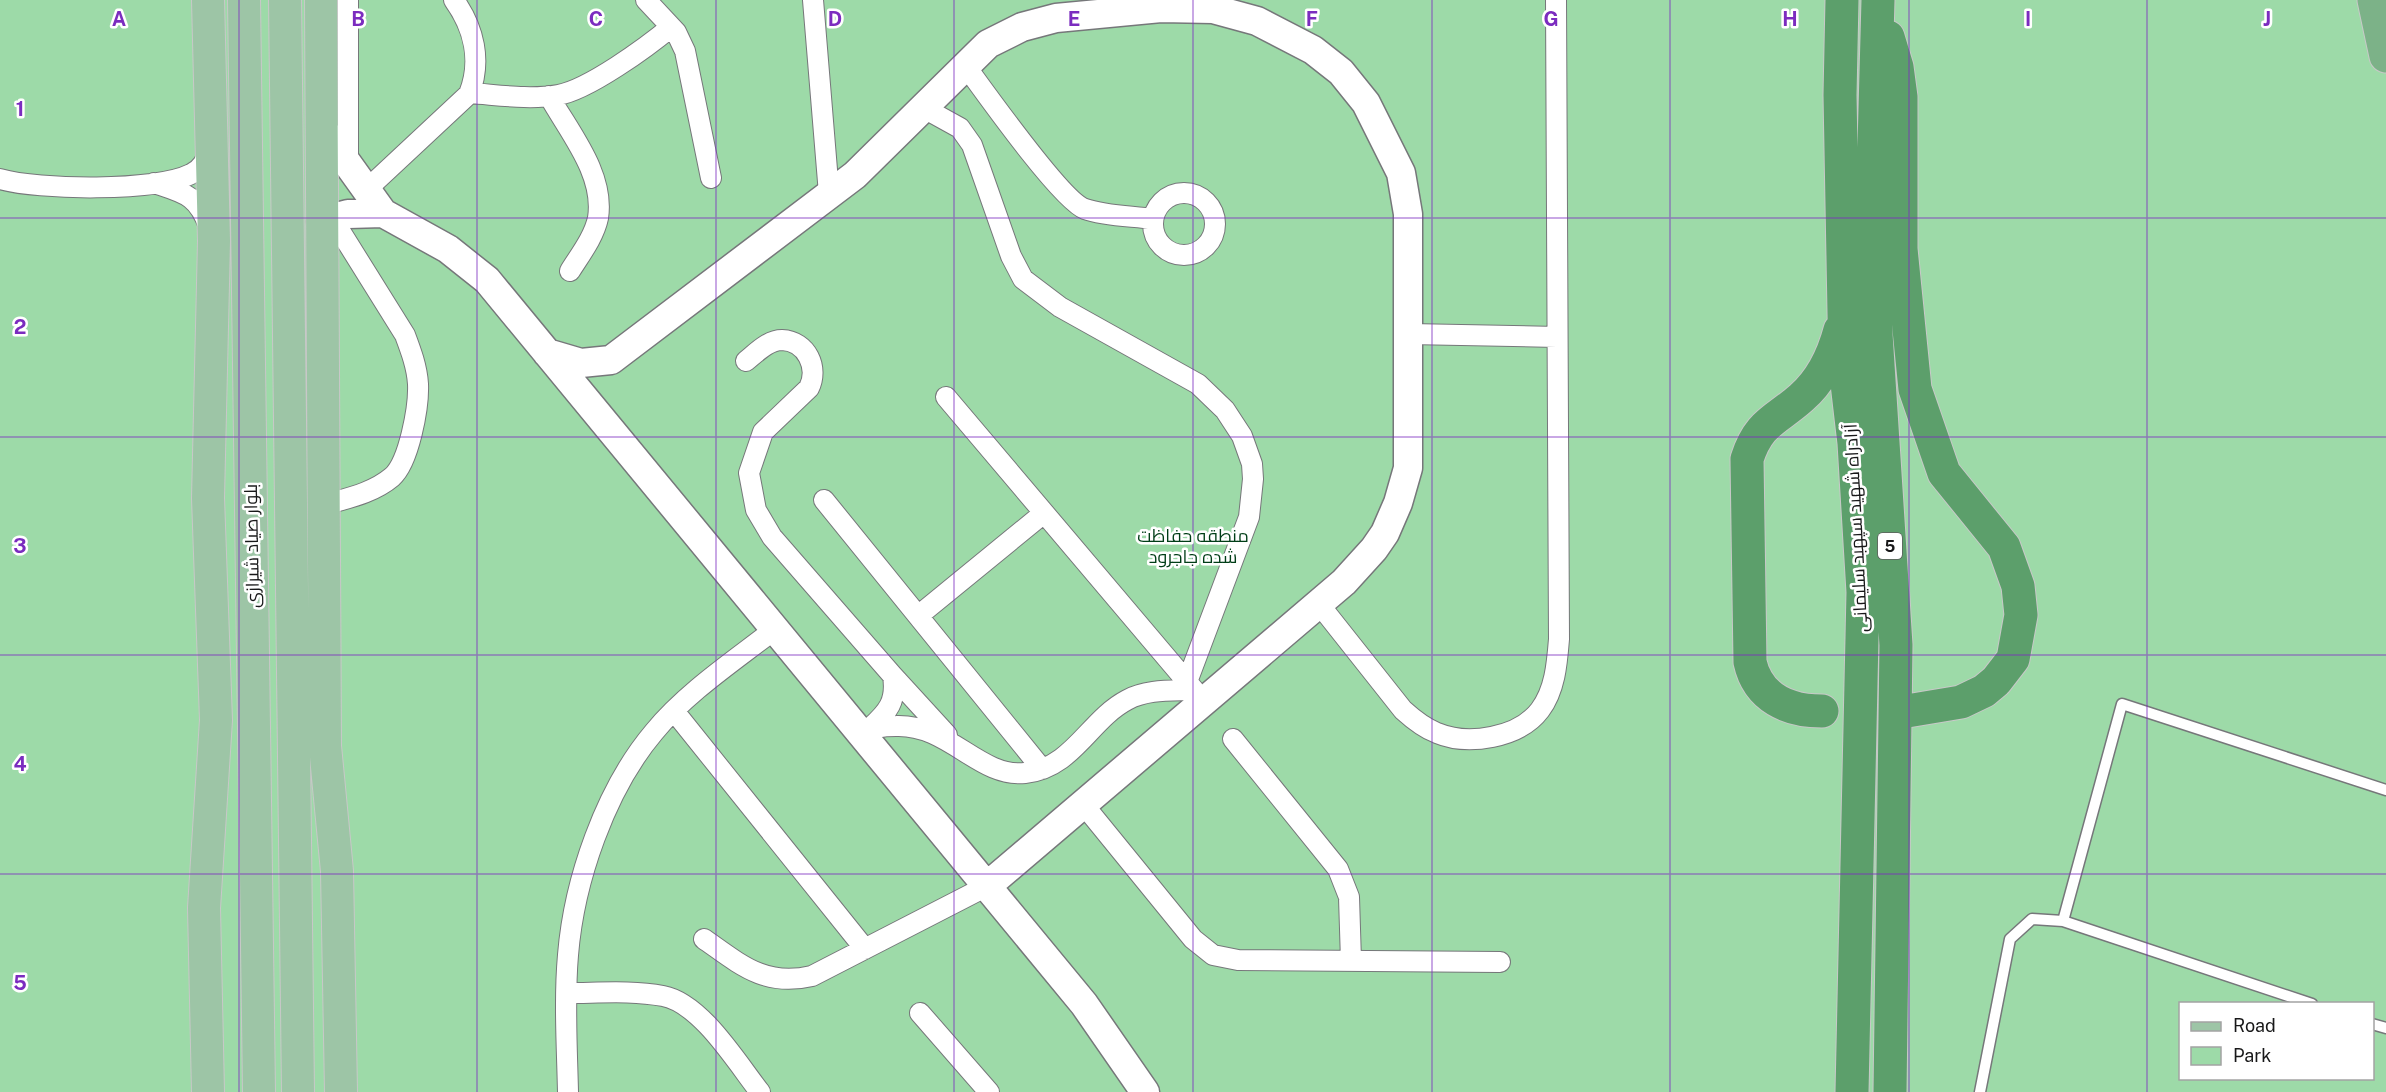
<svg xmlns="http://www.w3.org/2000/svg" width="2386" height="1092" font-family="'Public Sans',Cairo,sans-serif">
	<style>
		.green { fill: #9ddaa8; fill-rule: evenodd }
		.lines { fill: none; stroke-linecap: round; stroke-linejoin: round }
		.service-casing { stroke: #76777a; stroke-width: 13 }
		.minor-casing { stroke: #76777a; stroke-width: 22 }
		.secondary-casing { stroke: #76777a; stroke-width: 31 }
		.primary-casing { stroke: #c8c8c8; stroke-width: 34 }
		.trunk-casing { stroke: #c8c8c8; stroke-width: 35 }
		.motorway-casing { stroke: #c8c8c8; stroke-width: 35 }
		.service { stroke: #fff; stroke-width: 10 }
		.minor { stroke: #fff; stroke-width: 20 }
		.secondary { stroke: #fff; stroke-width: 28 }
		.primary { stroke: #9dc5a6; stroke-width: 32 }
		.trunk { stroke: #7cb288; stroke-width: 33 }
		.motorway { stroke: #5c9f6b; stroke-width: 33 }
		.grid { fill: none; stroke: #7b2cbf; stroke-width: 1.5; stroke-opacity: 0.55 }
		.labels { text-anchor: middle; stroke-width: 5; stroke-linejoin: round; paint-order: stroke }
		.shield { fill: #fff; stroke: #5d5d5e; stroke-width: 1.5 }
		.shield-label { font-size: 16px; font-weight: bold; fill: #181819 }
		.street-label { font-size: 18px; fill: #181819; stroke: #fff }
		.park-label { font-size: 18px; fill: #003e17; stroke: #fff }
		.grid-label { font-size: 20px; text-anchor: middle; font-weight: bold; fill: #7b2cbf; stroke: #fff; stroke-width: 5; stroke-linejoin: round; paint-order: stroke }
	</style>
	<rect width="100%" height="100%" fill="#eaebef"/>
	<path class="green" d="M0 0H2386V1092H0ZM2180 1004H2372V1078H2180Z"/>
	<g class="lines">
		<defs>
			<path id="service" d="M2063 921 2122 704 2386 790
				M2372 1024 2386 1028
				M1980 1092 2010 939 2032 919 2063 921 2312 1004"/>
			<path id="minor" d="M454 0C474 28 482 61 469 94
				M646 0 676 32 685 51 711 178
				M813 0 829 194
				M965 65C984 91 1062 201 1085 209 1105 216 1131 216 1153 219
				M549 96C569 132 605 174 598 218 594 237 580 255 570 271
				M922 107 960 128 972 145 1011 256 1023 279 1060 307 1198 384 1225 410 1242 436 1252 464 1253 479 1249 517 1187 682
				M348 166V0
				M0 179C38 190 156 192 191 174 202 169 206 160 210 149
				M154 183C184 193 198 195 209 227
				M365 191 470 93C499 95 529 100 558 95 588 90 647 47 671 27
				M1153 224a31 31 0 1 1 62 0a31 31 0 1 1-62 0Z
				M1409 334 1557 337
				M746 361C756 353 768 340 782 340 807 341 819 368 809 388L763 432 749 473 756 510 772 537 893 676
				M946 397 1194 690
				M824 500 1042 769
				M324 505C348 498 373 493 392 477 409 462 419 407 418 384 417 367 411 351 405 335L332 218
				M1319 604 1403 710C1414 720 1424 728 1437 733 1468 746 1519 738 1540 710 1555 690 1557 664 1559 639L1556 0
				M918 616 1044 513
				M674 711 865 949
				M870 728C888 712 897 701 893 676L947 735
				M861 733C872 727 883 726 896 726 949 724 979 778 1025 773 1073 768 1089 720 1127 700 1147 689 1172 691 1194 690
				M1233 739 1338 869 1349 897 1351 961
				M1083 804 1193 939 1213 955 1238 960 1500 962
				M704 939C741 965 765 987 812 976L987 886
				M567 993C598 993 632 990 663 996 701 1003 737 1063 760 1092
				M920 1013 989 1092
				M568 1092C567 1047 564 1000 568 955 574 881 605 790 654 732 687 692 734 661 775 629"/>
			<path id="secondary" d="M322 128 383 213 448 249 487 280 1084 1004 1145 1092
				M321 221 348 214 383 213
				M547 353 581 363 611 360 855 175 988 44 1022 27 1056 18 1161 8 1213 9 1257 21 1313 50 1341 72 1366 103 1401 173 1408 214V468L1398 503 1385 533 1374 549 1344 582 987 886"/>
			<path id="primary" d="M244 0 259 1092
				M285 0 298 1092
				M321 0 325 746 337 871 341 1092
				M208 1092 204 908 216 720 208 498 214 241 208 0"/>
			<path id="trunk" d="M2374 0 2386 56"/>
			<path id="motorway" d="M1842 0 1840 95 1845 366 1854 443 1863 592 1852 1092
				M1878 0 1871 256 1896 645 1890 1092
				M1888 37 1897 67 1901 97V249L1915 389 1944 473 2004 547 2018 586 2021 615 2013 659 1996 681 1984 691 1961 702 1907 711
				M1822 711C1788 711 1758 698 1750 662L1747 459C1759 422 1775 421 1801 398 1822 380 1833 356 1840 330"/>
		</defs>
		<use href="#service" class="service-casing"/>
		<use href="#minor" class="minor-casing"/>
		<use href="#secondary" class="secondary-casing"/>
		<use href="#primary" class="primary-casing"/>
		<use href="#trunk" class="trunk-casing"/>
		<use href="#motorway" class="motorway-casing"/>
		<use href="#service" class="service"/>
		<use href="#minor" class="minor"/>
		<use href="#secondary" class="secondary"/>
		<use href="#primary" class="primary"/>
		<use href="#trunk" class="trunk"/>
		<use href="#motorway" class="motorway"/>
	</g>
	<path class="grid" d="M239 0V1092M477 0V1092M716 0V1092M954 0V1092M1193 0V1092M1432 0V1092M1670 0V1092M1909 0V1092M2147 0V1092M0 218H2386M0 437H2386M0 655H2386M0 874H2386"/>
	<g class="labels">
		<rect class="shield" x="1878" y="533" width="24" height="26" rx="4.5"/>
		<g class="shield-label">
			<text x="1890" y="552">5</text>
		</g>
		<g class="street-label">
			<text transform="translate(1856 528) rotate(-93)" y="6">آزادراه شهید سپهبد سلیمانی</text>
			<text transform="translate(252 546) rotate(-91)" y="6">بلوار صیاد شیرازی</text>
		</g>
		<g class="park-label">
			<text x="1193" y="542">منطقه حفاظت<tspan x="1193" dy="21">شده جاجرود</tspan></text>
		</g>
	</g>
	<g class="grid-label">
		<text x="119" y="26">A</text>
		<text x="358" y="26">B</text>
		<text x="596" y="26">C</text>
		<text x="835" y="26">D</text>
		<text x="1074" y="26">E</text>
		<text x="1312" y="26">F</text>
		<text x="1551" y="26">G</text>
		<text x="1790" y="26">H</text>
		<text x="2028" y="26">I</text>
		<text x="2267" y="26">J</text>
		<text x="20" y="116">1</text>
		<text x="20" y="334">2</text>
		<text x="20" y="553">3</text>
		<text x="20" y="771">4</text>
		<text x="20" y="990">5</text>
	</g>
	<rect x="2179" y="1002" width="195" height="78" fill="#ffffff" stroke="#a3a3a3" stroke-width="1.5"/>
	<rect x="2191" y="1022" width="30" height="9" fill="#9dc5a6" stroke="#a3a3a3" stroke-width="1.5"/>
	<text x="2233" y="1032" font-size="18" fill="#181819">Road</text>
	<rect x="2191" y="1047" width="30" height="18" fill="#9ddaa8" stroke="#a3a3a3" stroke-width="1.5"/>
	<text x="2233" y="1062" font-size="18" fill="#181819">Park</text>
</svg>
